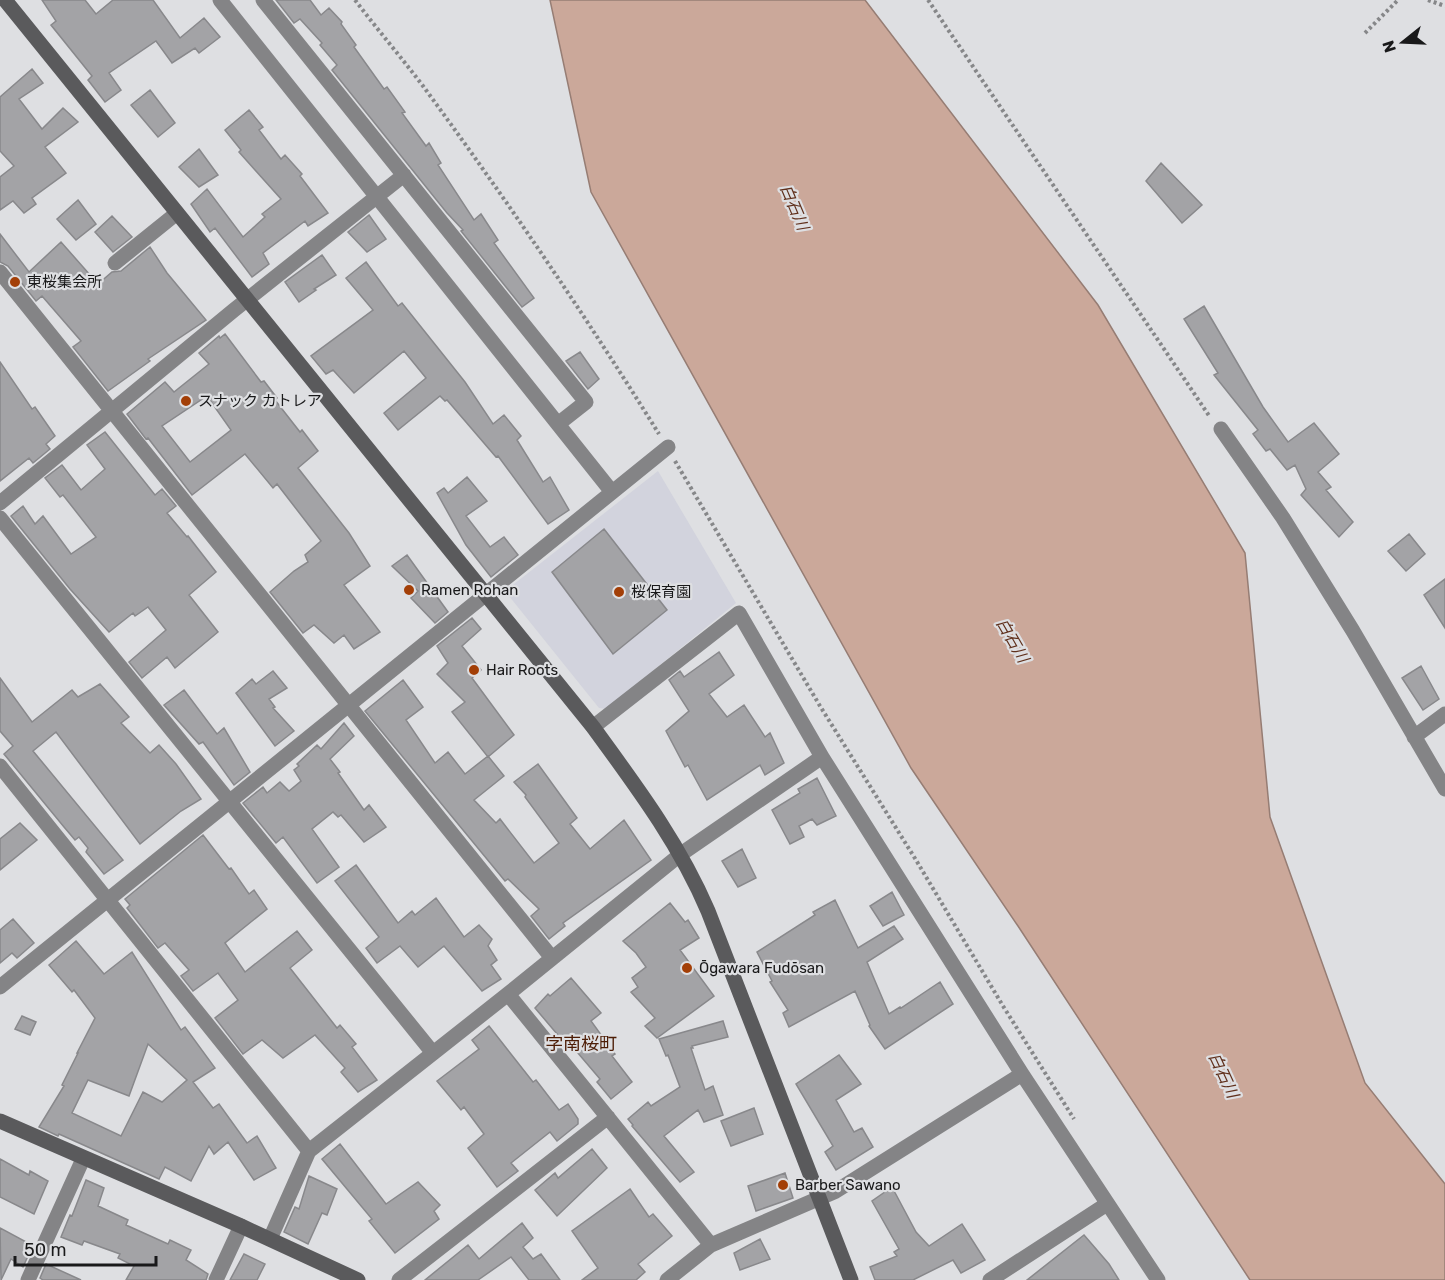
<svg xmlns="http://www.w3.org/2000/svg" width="1445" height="1280" font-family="Rubik,'Noto Sans JP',sans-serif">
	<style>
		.built { fill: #d2d3dd }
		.water { fill: #cba89a; stroke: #967d74; stroke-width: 1.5 }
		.building { fill: #a3a3a6; stroke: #88888b; stroke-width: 1.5; fill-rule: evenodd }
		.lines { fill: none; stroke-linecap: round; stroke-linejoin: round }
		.path { stroke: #868789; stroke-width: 4; stroke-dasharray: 3 3; stroke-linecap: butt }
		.street { stroke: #848486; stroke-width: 15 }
		.secondary { stroke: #5a5a5c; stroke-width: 15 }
		.poi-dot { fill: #a33f07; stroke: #dedfe2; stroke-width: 2 }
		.labels { text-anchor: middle; stroke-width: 4.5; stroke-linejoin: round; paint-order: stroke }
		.poi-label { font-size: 15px; fill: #19191a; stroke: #dedfe2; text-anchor: start }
		.water-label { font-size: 16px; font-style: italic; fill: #60301c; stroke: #dedfe2 }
		.quarter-label { font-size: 18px; fill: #4d1d06; stroke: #dedfe2 }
	</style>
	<rect width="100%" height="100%" fill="#dedfe2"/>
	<path class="built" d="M658 471 736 603 606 709 599 708 509 596V588Z"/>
	<path class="water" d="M550 0H865L1098 305 1245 553 1270 817 1365 1083 1445 1184V1280H1250L1018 926 911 768 591 192Z"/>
	<path class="building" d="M42 0H85L96 14 113 0H153L180 38 204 18 220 37 199 53 195 48 172 63 156 41 109 73 121 90 105 102 88 80 92 76 51 25 56 21Z
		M276 0H310L321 15 329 8 342 22 341 24 356 45 354 47 384 89 387 87 405 112 402 113 426 146 429 143 441 163 438 165 474 220 481 214 498 240 494 243 534 298 522 307 461 231 463 230 447 213 332 70 337 65 320 45 322 43 300 19 294 23Z
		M32 69 43 83 19 99 42 129 63 108 78 122 45 147 66 173 32 198 36 204 24 213 13 201 0 210V177L14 166 0 151V97Z
		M150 90 175 123 158 137 131 105Z
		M249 110 263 127 259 130 281 159 285 155 302 174 300 176 328 213 308 226 305 221 263 253 269 264 252 277 215 228 210 232 191 204 207 189 243 237 265 217 262 214 281 199 239 152 241 150 225 130Z
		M199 149 218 175 199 187 179 167Z
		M1161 163 1202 205 1182 223 1146 181Z
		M78 200 96 224 76 240 57 219Z
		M369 215 386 239 367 252 348 232Z
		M112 216 132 237 113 252 95 232Z
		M0 234 29 272 61 242 98 284 112 272 121 271 150 247 167 273 206 320 148 359 150 361 108 391 73 347 81 341 42 296 36 301 8 266 0 262Z
		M322 255 336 275 314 289 316 290 299 302 285 282Z
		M366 262 398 306 402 303 465 382 493 424 504 415 521 436 517 440 543 482 550 477 569 510 548 524 498 456 496 457 447 400 445 401 440 396 398 430 384 413 426 378 404 351 354 393 333 370 326 374 311 356 373 310 346 278Z
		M1204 306 1263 407 1288 442 1314 423 1339 454 1318 472 1331 487 1326 490 1353 522 1339 537 1301 495 1306 489 1295 465 1287 470 1270 449 1266 451 1253 434 1258 430 1214 375 1218 373 1184 319Z
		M225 334 261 382 264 381 277 398 275 400 300 432 302 430 318 451 298 468 349 533 370 566 344 585 380 632 354 649 344 635 334 643 314 625 303 633 270 592 294 571 308 562 305 555 321 541 277 484 273 488 245 454 192 495 148 438 146 439 127 414 165 382 174 392 209 364 199 353 219 336 220 338ZM207 396 231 430 190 462 162 426Z
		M580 352 599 379 588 389 566 361Z
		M0 362 32 409 35 407 55 436 46 444 50 449 33 463 29 458 0 481Z
		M105 432 155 495 162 489 176 506 167 513 187 537 188 536 216 572 189 595 218 632 175 668 167 657 142 678 129 662 166 630 148 607 135 616 133 613 109 632 70 589 11 516 23 506 35 524 43 516 71 554 96 537 63 495 60 497 45 478 62 465 81 490 105 469 87 445Z
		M467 477 487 501 466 516 490 547 504 537 518 555 491 577 466 545 437 493 444 488 448 493Z
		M604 529 667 610 613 654 552 572Z
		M1409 534 1425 554 1406 571 1388 551Z
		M407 555 448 612 435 623 411 598 418 591 392 566Z
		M1445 579V628L1424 595Z
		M472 618 481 629 462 646 481 670 472 678 514 735 488 757 452 712 465 702 437 674 448 663 437 646Z
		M719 652 734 675 709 694 727 717 744 705 765 737 770 733 784 763 765 775 760 765 707 800 688 765 685 767 666 731 689 711 669 680 680 671 684 677Z
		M1421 666 1439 699 1423 710 1402 678Z
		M273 671 287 688 269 699 275 707 273 708 294 731 275 746 236 693 252 679 256 684Z
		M0 678 32 722 72 690 78 697 100 684 129 717 121 723 150 753 159 745 176 764 201 799 181 811 140 844 56 732 33 751 123 860 104 874 86 852 88 848 79 837 75 840 64 827 4 754 13 746 0 731Z
		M403 680 423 707 406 720 435 763 448 752 465 774 488 756 504 776 474 800 496 823 500 819 534 863 559 843 525 797 526 795 514 782 538 764 577 818 570 824 590 849 624 820 651 860 563 923 565 926 549 939 531 916 539 909 508 879 505 881 365 711Z
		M184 690 217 734 224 728 250 772 234 785 203 742 199 744 164 705Z
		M344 723 354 736 330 759 340 772 338 773 364 810 369 805 386 827 364 842 341 815 338 817 333 812 312 829 339 867 317 883 283 837 276 843 243 803 263 787 267 793 280 782 289 791 301 781 294 770 299 766 297 764 317 745 321 749Z
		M817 778 836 816 817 825 812 819 799 826 804 837 790 844 772 810 800 793 798 789Z
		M20 823 37 840 0 870V839Z
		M203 835 229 869 231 868 249 894 254 890 267 909 225 943 245 972 297 931 312 950 290 968 337 1028 340 1025 356 1044 352 1047 377 1080 358 1092 341 1072 345 1068 315 1035 283 1058 262 1040 243 1054 215 1018 238 1000 218 973 193 991 181 976 189 970 165 943 158 948 127 908 130 905 125 899Z
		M742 849 756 878 738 887 722 861Z
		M356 865 398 923 412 911 415 915 436 898 464 937 479 925 492 939 488 946 497 960 491 965 501 979 482 991 444 946 418 967 400 946 377 963 366 948 379 937 335 881Z
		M892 892 904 915 883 926 870 906Z
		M835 900 858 948 894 926 903 939 867 962 889 1014 900 1007 901 1008 940 982 953 1004 885 1049 869 1026 870 1025 855 991 789 1027 783 1013 788 1010 770 982 772 981 757 952 815 915 813 912Z
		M670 903 685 922 688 920 699 938 680 950 714 996 657 1038 645 1026 655 1018 631 992 638 987 632 978 646 967 636 953 623 941Z
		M13 919 34 943 17 958 12 953 0 963V930Z
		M76 941 104 974 132 952 181 1030 185 1027 215 1068 193 1082 213 1108 219 1104 247 1143 257 1136 276 1168 254 1180 228 1142 214 1154 209 1146 191 1181 165 1167 159 1179 59 1134 58 1136 39 1127 64 1086 62 1085 78 1053H77L95 1018 74 990 72 992 49 965ZM148 1044 187 1080 162 1102 143 1092 121 1136 72 1113 88 1080 129 1096Z
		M571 978 601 1013 591 1021 615 1054 612 1056 632 1082 611 1099 597 1082 600 1079 566 1039 563 1041 535 1008 548 994 550 996Z
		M22 1016 36 1022 30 1035 15 1029Z
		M723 1021 728 1037 692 1046 693 1048H691L705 1090 713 1086 723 1115 704 1122 698 1110 664 1136 694 1172 680 1182 632 1126 633 1125 628 1119 648 1102 651 1106 680 1087 668 1055 666 1056 659 1039Z
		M489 1026 533 1082 536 1080 559 1110 568 1104 578 1119V1124L557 1141 550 1132 511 1163 518 1171 497 1187 468 1148 484 1134 464 1107 461 1110 437 1081 479 1049 472 1040Z
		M839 1055 861 1084 836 1100 854 1132 862 1128 873 1147 836 1170 825 1152 833 1146 796 1084Z
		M754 1108 763 1134 731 1146 721 1121Z
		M340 1144 386 1204 418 1182 440 1205 434 1211 439 1219 395 1253 369 1221 372 1219 322 1159Z
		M592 1149 607 1168 557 1216 535 1190 555 1173 558 1178Z
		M0 1159 29 1175 30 1171 48 1181 34 1214 0 1197Z
		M785 1173 793 1198 756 1211 748 1186Z
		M309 1176 337 1189 327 1215 322 1213 308 1244 284 1232 295 1207 299 1209Z
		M86 1180 104 1188 98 1206 128 1220 126 1225 168 1244 170 1240 191 1250 186 1260 208 1274 206 1280H126L134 1266 118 1258 120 1254 84 1241 82 1245 61 1237 70 1215 72 1216Z
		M892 1187 916 1232 929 1246 962 1224 985 1260 961 1273 953 1260 913 1280H875L870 1267 897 1256 894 1252 899 1249 872 1201Z
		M630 1189 649 1217 653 1214 672 1236 638 1264 645 1272 636 1280H582L598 1268 572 1231Z
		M522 1223 533 1238 523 1247 533 1259 541 1254 560 1280H529L511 1257 478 1280H425L468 1245 479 1259Z
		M0 1228 30 1244 25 1254 28 1256 23 1267 11 1259 1 1280Z
		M1084 1235 1109 1264 1119 1280H1027Z
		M760 1239 770 1259 740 1270 734 1253Z
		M244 1254 265 1264 257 1280H230Z
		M46 1264 81 1280H43L40 1278Z"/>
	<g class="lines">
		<path class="path" d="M355 0C377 29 401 57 423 86 506 199 585 315 659 434
			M928 0 1210 417
			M1428 0 1445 6
			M1365 33 1398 0
			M675 461 820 706 916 860 1003 1006 1074 1119"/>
		<path class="street" d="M220 0 612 492
			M263 0 586 402 558 424
			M115 263 177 213
			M0 272 552 958
			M1221 429 1283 518 1353 631 1445 789
			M0 503 234 310 404 175
			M0 518 433 1053
			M593 727 739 613 822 757
			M1414 737 1445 714
			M0 766 309 1151
			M0 987 668 447
			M508 994 711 1245
			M270 1239 309 1151 508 994 681 854 822 757 1022 1074 1158 1280
			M28 1280 83 1159
			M216 1280 241 1226
			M399 1280 608 1117
			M667 1280 711 1245 836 1191 1022 1074
			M990 1280 1107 1204"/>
		<path class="secondary" d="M5 0 593 727C636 786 679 843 708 911L851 1280
			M0 1121 241 1226 358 1280"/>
	</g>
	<g class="poi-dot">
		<circle cx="15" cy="282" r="6"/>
		<circle cx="186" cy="401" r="6"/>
		<circle cx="409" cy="590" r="6"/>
		<circle cx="619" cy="592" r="6"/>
		<circle cx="474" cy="670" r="6"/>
		<circle cx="687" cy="968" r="6"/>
		<circle cx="783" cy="1185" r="6"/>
	</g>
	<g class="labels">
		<g class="poi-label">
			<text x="27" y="287">東桜集会所</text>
			<text x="198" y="406">スナック カトレア</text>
			<text x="421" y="595">Ramen Rohan</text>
			<text x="631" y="597">桜保育園</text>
			<text x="486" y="675">Hair Roots</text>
			<text x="699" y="973">Ōgawara Fudōsan</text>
			<text x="795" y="1190">Barber Sawano</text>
		</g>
		<g class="water-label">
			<text transform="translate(795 207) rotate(67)" y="6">白石川</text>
			<text transform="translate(1013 640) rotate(60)" y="6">白石川</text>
			<text transform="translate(1224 1075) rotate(65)" y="6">白石川</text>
		</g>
		<g class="quarter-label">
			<text x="581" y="1050">字南桜町</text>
		</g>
	</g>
	<g transform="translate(1403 42) rotate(252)" stroke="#dedfe2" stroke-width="4.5" paint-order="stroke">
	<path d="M0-4.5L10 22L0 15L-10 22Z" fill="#19191a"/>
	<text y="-9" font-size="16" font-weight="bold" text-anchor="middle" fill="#19191a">N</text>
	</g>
	<path d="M15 1256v9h141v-9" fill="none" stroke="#19191a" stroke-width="3"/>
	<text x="24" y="1256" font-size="18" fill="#19191a" stroke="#dedfe2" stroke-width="4.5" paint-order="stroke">50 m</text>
</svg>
